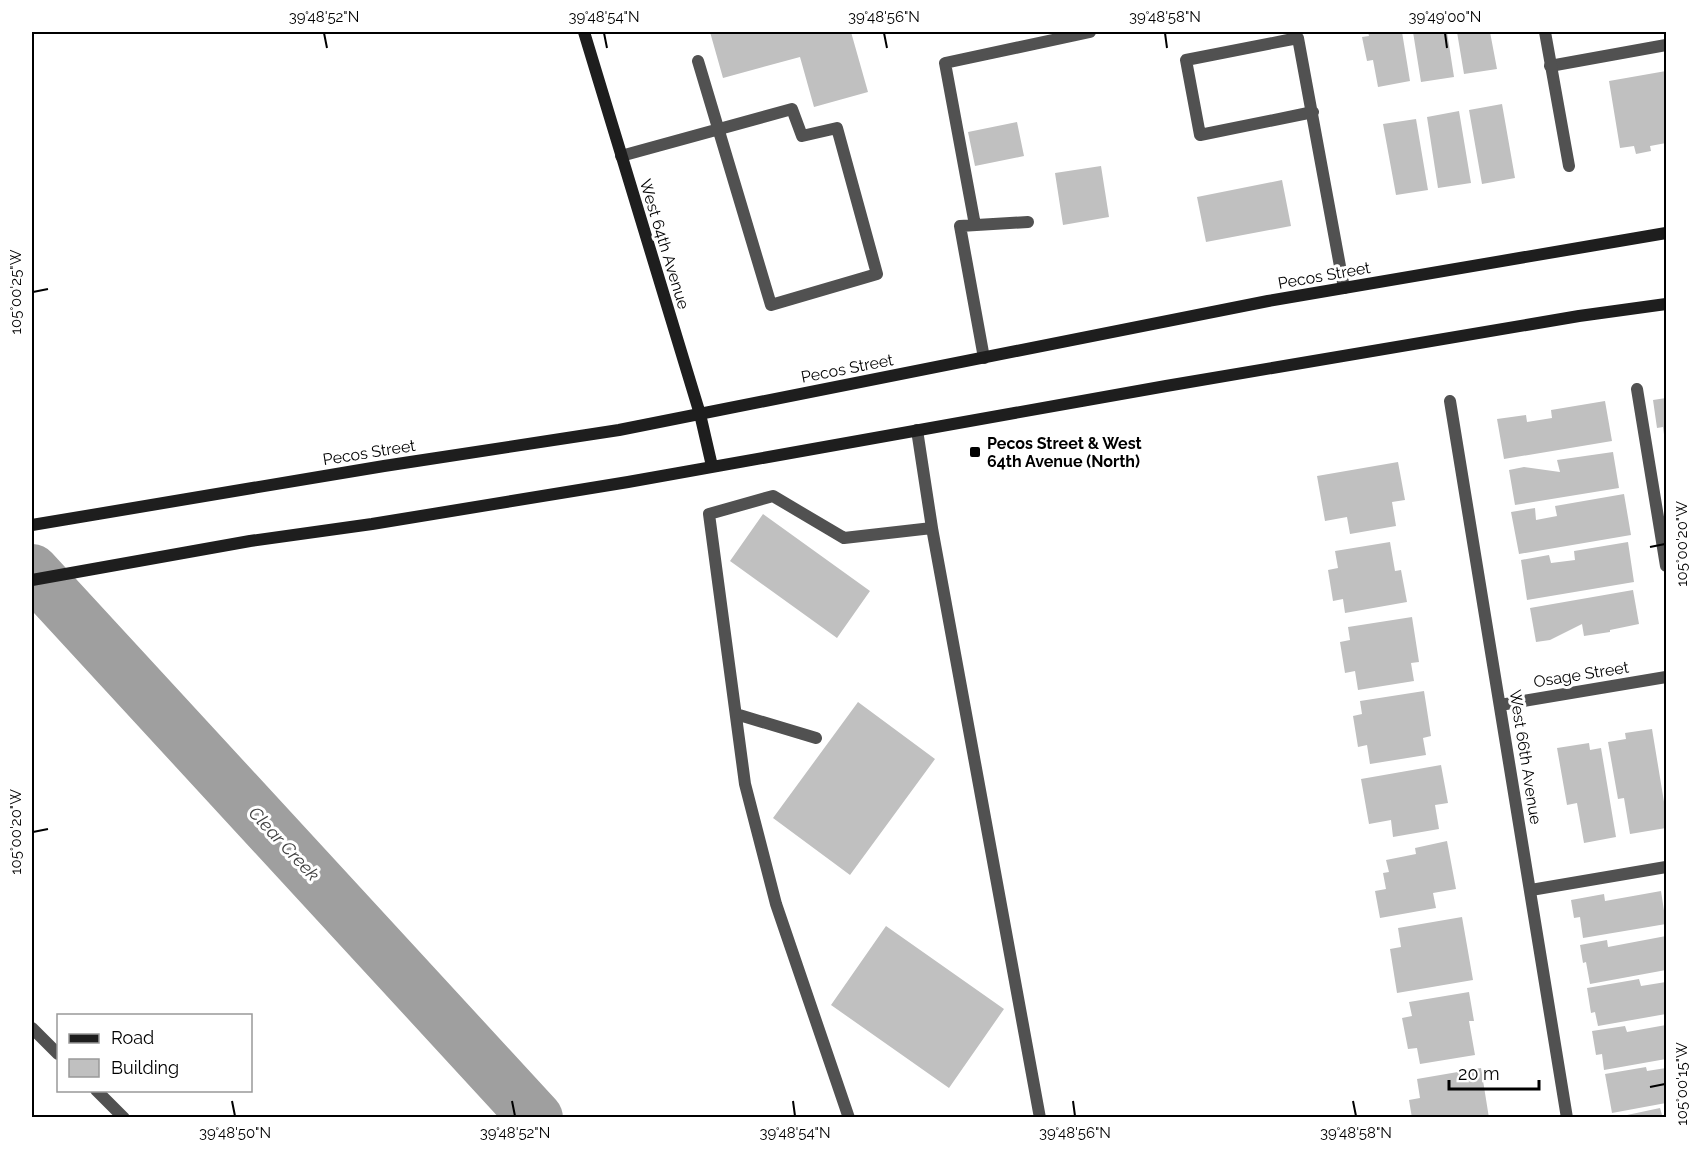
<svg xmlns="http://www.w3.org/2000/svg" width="1698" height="1149" font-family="Raleway,sans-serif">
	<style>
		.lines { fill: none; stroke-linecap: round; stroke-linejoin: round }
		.river { stroke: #9f9f9f; stroke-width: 54 }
		.building { fill: #c0c0c0 }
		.lane { stroke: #515151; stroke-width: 12 }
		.street { stroke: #515151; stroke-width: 12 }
		.secondary { stroke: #1e1e1e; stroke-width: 12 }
		.ticks { fill: none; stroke: #000; stroke-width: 2 }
		.poi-dot { fill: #000; stroke: #fff; stroke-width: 2 }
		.labels { text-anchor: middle; stroke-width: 6; stroke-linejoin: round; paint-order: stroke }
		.street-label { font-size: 16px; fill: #000; stroke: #fff }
		.poi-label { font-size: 16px; font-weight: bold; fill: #000; stroke: #fff; text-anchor: start }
		.water-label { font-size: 18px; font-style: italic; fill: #404040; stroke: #fff }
		.neatline { fill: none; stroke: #000; stroke-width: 2 }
		.ticks-label { font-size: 15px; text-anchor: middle; fill: #000 }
	</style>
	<rect width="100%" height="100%" fill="#fff"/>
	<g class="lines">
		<path class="river" d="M32 571 536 1118"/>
	</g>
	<path class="building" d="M710 32H851L868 92 814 107 800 57 723 78Z
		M1368 32H1402L1410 81 1378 87 1373 60 1367 61 1362 37 1369 36Z
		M1413 32H1447L1454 77 1421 82Z
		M1457 32H1490L1497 69 1464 74Z
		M1666 71V143L1650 146 1651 151 1636 154 1634 146 1620 148 1609 81Z
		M1502 104 1515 178 1482 184 1469 110Z
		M1459 111 1471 183 1438 188 1427 117Z
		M1416 119 1428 190 1396 195 1383 124Z
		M1017 122 1024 156 975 166 968 132Z
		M1101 166 1109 217 1063 225 1055 173Z
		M1282 180 1291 226 1206 242 1197 197Z
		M1666 398V442H1665L1663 427 1657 428 1653 400Z
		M1605 401 1612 441 1504 459 1497 419 1526 415 1527 422 1552 418 1551 410Z
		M1613 452 1619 488 1515 505 1509 470 1524 467 1560 472 1557 460Z
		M1398 462 1405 500 1392 502 1396 526 1350 534 1347 517 1325 521 1317 476Z
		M1624 494 1631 535 1519 554 1511 512 1535 508 1536 520 1557 516 1555 506Z
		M763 514 870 591 837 638 730 561Z
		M1390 542 1395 571 1401 570 1407 602 1345 613 1343 599 1333 601 1328 570 1338 568 1335 551Z
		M1628 542 1634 582 1527 600 1521 560 1549 555 1551 563 1575 560 1574 551Z
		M1633 590 1639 624 1610 630V632L1584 636 1582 624 1550 640 1536 642 1530 608Z
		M1412 617 1419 662 1411 663 1414 681 1358 690 1355 671 1345 673 1340 642 1350 640 1348 627Z
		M1424 691 1431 736 1423 738 1426 755 1370 764 1367 745 1358 747 1353 716 1362 714 1360 701Z
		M858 702 935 759 850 875 773 818Z
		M1652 729 1666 814V828L1630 834 1624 798 1618 799 1608 742 1626 739 1625 733Z
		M1589 743 1590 750 1601 748 1616 837 1584 843 1577 803 1567 805 1557 748Z
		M1441 765 1448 803 1435 805 1439 829 1393 837 1391 820 1369 824 1361 779Z
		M1447 841 1456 889 1433 893 1436 908 1380 918 1375 891 1386 889 1383 873 1389 872 1386 860 1416 854 1415 848Z
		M1661 891 1666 924 1583 938 1580 917 1574 918 1571 900 1604 894 1605 901Z
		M1462 917 1473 980 1397 993 1390 949 1401 947 1398 928Z
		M886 926 1004 1009 949 1088 831 1005Z
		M1666 936V970L1590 984 1586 962 1583 963 1580 945 1607 940 1608 947Z
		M1639 979 1641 986 1666 982V1014L1598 1026 1595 1012 1591 1013 1587 988Z
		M1469 992 1474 1021H1469L1475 1055 1420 1064 1417 1048 1408 1049 1402 1018 1412 1016 1409 1002Z
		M1666 1025V1059L1604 1070 1602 1054 1596 1055 1592 1031 1625 1026 1627 1032Z
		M1646 1067 1647 1071 1666 1068V1103L1612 1113 1605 1074Z
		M1481 1068 1489 1118H1412L1409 1100 1420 1098 1417 1079Z
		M1660 1108 1662 1115H1666V1118H1613Z"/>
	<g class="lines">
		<path class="lane" d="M1550 66 1666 45
			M1313 112 1200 135 1186 60 1298 38 1344 288
			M621 156 792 109 802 136 837 128 877 274 771 305 698 61
			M975 225 945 63 1090 32
			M984 358 960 226 1028 222
			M1637 389 1666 566
			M932 528 1040 1118
			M736 714 816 738
			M1531 890 1666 867
			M32 1028 58 1054
			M96 1090 124 1118
			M849 1118 776 904 745 784 709 514 773 496 844 538 932 528 917 430"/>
		<path class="street" d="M1545 32 1569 166
			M1450 401 1567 1118
			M1500 705 1666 677"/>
		<path class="secondary" d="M584 32 700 414 712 466
			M32 525 384 466 619 430 1268 301 1666 233
			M32 580 250 541 372 524 628 482 1166 386 1579 316 1666 304"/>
	</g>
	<path class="ticks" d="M324 33 327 48M604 33 607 48M884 33 887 48M1165 33 1167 48M1445 33 1447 48M33 292 48 289M1650 547 1665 544M33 832 48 829M1650 1087 1665 1084M232 1101 235 1116M512 1101 515 1116M793 1101 795 1116M1073 1101 1075 1116M1353 1101 1356 1116"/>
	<rect class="poi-dot" x="969" y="446" width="12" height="12" rx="3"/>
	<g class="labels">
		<g class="street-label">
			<text transform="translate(665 244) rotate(73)" y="6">West 64th Avenue</text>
			<text transform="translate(1324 275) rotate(-10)" y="6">Pecos Street</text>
			<text transform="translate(847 368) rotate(-11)" y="6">Pecos Street</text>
			<text transform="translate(369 452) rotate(-9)" y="6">Pecos Street</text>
			<text transform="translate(1581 674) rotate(-9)" y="6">Osage Street</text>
			<text transform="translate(1526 757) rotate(81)" y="6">West 66th Avenue</text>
		</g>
		<g class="poi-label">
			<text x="987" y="449">Pecos Street &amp; West<tspan x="987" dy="18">64th Avenue (North)</tspan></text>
		</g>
		<g class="water-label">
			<text transform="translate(284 844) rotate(47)" y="6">Clear Creek</text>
		</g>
	</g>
	<rect width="1698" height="1149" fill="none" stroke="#ffffff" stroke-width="66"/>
	<rect x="57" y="1014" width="195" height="78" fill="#ffffff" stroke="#999999" stroke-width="1.5"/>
	<rect x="69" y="1034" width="30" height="9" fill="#1e1e1e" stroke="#999999" stroke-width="1.5"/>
	<text x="111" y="1044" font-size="18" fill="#000000">Road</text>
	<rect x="69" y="1059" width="30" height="18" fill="#c0c0c0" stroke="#999999" stroke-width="1.5"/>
	<text x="111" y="1074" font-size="18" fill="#000000">Building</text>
	<path d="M1449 1080v9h90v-9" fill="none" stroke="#000000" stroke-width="3"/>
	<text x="1458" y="1080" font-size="18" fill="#000000" stroke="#ffffff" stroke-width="4.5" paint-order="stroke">20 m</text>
	<rect x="33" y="33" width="1632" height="1083" class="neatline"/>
	<g class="ticks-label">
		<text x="324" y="22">39°48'52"N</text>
		<text x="604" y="22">39°48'54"N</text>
		<text x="884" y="22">39°48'56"N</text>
		<text x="1165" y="22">39°48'58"N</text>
		<text x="1445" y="22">39°49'00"N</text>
		<text transform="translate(16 292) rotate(-90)" y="5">105°00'25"W</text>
		<text transform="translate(1682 544) rotate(-90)" y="5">105°00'20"W</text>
		<text transform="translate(16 832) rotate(-90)" y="5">105°00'20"W</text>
		<text transform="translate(1682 1084) rotate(-90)" y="5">105°00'15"W</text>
		<text x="235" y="1138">39°48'50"N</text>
		<text x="515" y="1138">39°48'52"N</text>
		<text x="795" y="1138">39°48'54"N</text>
		<text x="1075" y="1138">39°48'56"N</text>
		<text x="1356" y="1138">39°48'58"N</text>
	</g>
</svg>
